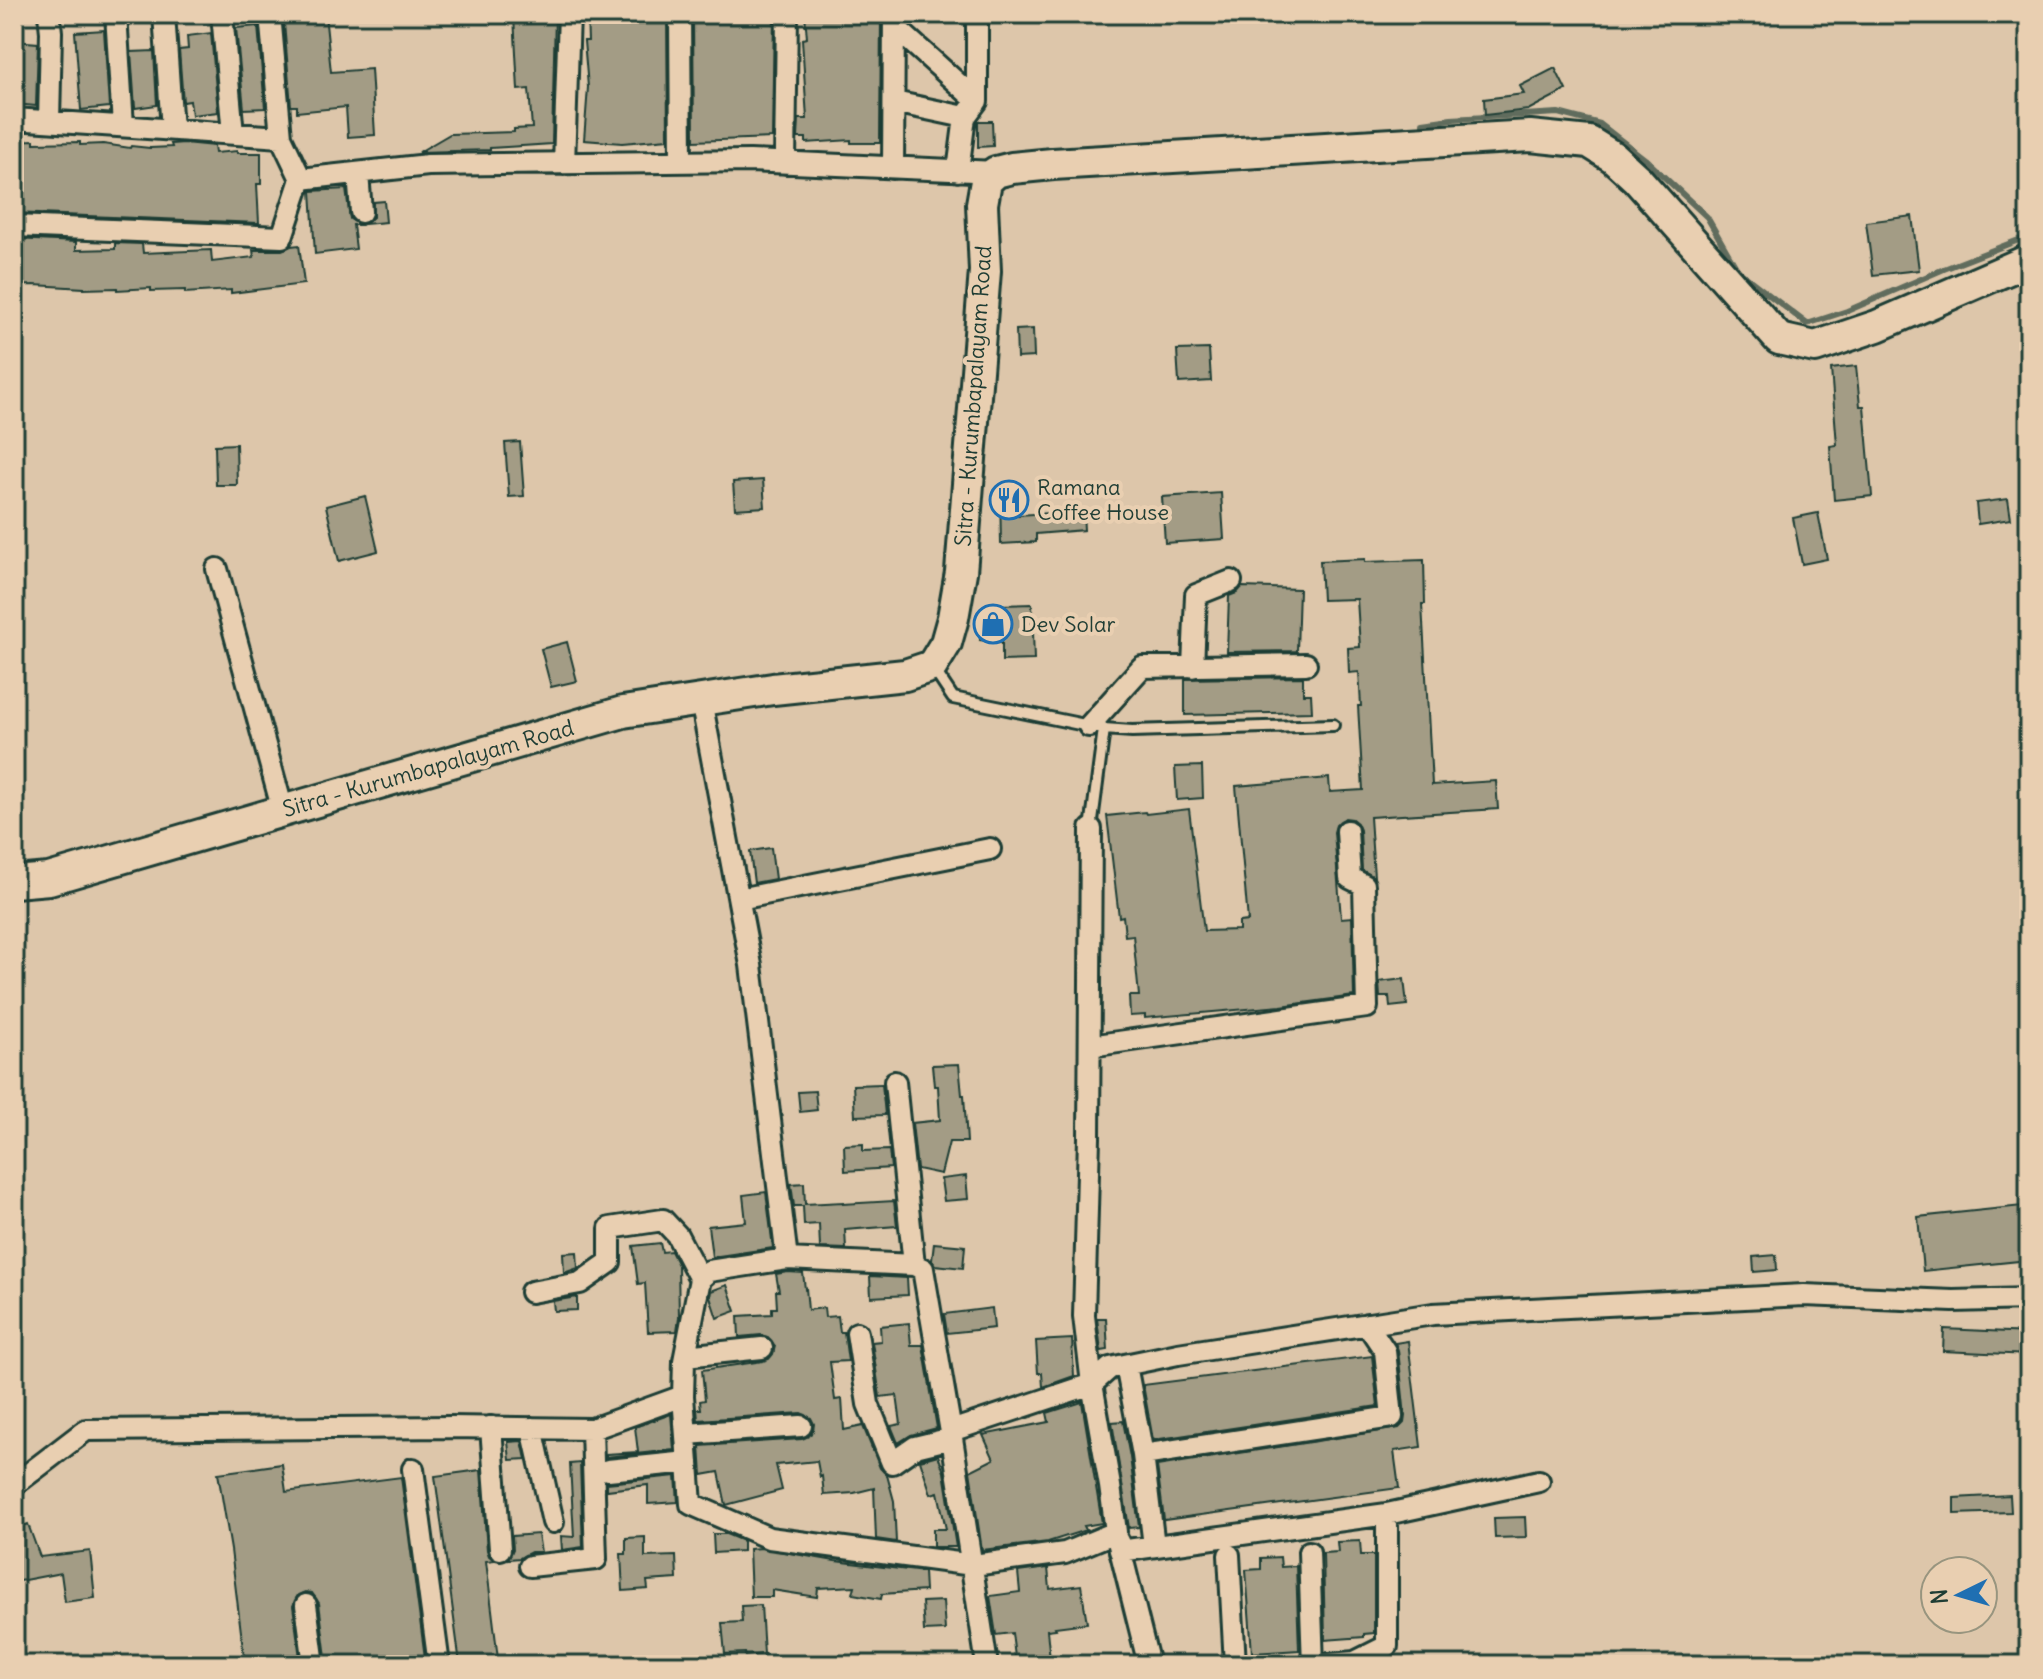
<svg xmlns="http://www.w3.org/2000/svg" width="2043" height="1679" font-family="Delius,sans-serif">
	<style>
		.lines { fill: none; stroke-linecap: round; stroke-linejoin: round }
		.stream { stroke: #606c5d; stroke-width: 6 }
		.building { fill: #a39c85; stroke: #1f3d34; stroke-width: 2 }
		.lane-casing { stroke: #1f3d34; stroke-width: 16 }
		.street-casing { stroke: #1f3d34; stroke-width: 26 }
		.primary-casing { stroke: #1f3d34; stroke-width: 36 }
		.lane { stroke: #e9cfb1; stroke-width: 10 }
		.street { stroke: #e9cfb1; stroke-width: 20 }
		.primary { stroke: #e9cfb1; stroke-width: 30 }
		.labels { text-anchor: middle; stroke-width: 8; stroke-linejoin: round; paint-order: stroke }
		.street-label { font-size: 22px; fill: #1f3d34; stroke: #e9cfb1 }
		.poi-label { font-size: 22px; fill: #1f3d34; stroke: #e9cfb1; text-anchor: start }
	</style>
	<rect width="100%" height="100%" fill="#ddc6aa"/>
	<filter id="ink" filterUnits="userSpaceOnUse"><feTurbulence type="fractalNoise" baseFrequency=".0125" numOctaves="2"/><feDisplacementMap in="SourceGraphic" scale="16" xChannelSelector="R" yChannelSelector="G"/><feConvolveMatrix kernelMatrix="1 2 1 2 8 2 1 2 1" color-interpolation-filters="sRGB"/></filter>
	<g filter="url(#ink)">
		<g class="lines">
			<path class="stream" d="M1423 123 1451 119 1558 113 1600 124 1645 159 1707 217 1738 271 1807 324 1847 311 1944 269 2029 236"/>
		</g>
		<path class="building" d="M287 14H325L331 72 371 69 375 135 348 137 346 107 297 112V106H291L284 23H288Z
			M555 14 552 144 490 148V150L419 152 450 134 514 132V129L532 128 529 89 518 90 514 16Z
			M587 14H667L668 139 622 143 584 140 588 87 584 41H588Z
			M693 14H774L772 138 694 141Z
			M805 14H881L880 143H851V140L806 143V138H798L799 119H807L802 39 807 38Z
			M258 26 265 108 244 109 236 28Z
			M104 30 109 107 81 110 75 32Z
			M211 33 218 112 192 115 190 101 183 102 179 50 188 49 187 36Z
			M14 41 38 43 36 106 14 104Z
			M154 51 157 105 135 108 131 52Z
			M1555 68 1566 90 1528 110 1485 115 1484 99 1524 94 1520 86Z
			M978 121H992L993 146 978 147Z
			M34 140V143L80 142V145L103 144 130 148 131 146 150 148 172 147 171 144 184 143 214 146 215 153 237 151V153H261V184H257L259 223 14 213V141Z
			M346 189 350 219 360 225H353L356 249 315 254 311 191Z
			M384 201 386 222 365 224 373 217V202Z
			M1912 216 1919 270 1873 275 1866 222Z
			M14 239 76 242V250L115 249V243L142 244 143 253 211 250 212 262 254 257 253 250H282L291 246 299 245 304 284 231 293V290L185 293V290L151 291V288L117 290V288L84 289V288L34 285 15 286Z
			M1033 329 1034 357 1017 358 1016 330Z
			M1209 349 1211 381 1179 383 1177 350Z
			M1856 366 1860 406H1864L1872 496 1834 500 1830 446 1837 445 1831 369Z
			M520 442 524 496 509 497 505 443Z
			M236 444 237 485H216L215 445Z
			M763 480 765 507 735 509 733 482Z
			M1017 488 1018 515 1083 511 1084 530 1036 534V542L1001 544 1000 489Z
			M1221 493 1224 539 1165 543 1162 497Z
			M365 496 378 551 339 561 326 506Z
			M2008 499 2011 519 1978 524 1976 503Z
			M1818 513 1827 559 1802 564 1793 518Z
			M1365 559V562L1424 560 1425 604H1422L1432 785 1496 781 1498 809 1370 817 1374 877 1362 870 1360 830 1357 823 1352 819 1345 818 1336 825 1334 832 1341 918 1352 917 1354 996 1281 1006 1145 1018V1015L1130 1016 1129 996H1139L1133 935 1125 936 1123 916 1119 917 1107 816 1145 812 1146 814 1189 809 1204 931 1239 930V922L1248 921 1236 786 1329 778 1330 792 1363 790 1358 706H1361L1359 672 1349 673 1348 648 1360 647 1357 599 1322 600 1320 561Z
			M1242 587 1299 589 1297 651 1227 652 1229 596 1237 593Z
			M1032 604 1034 660 1002 661V642L980 640 984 607 1001 609 1000 605Z
			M567 642 577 681 551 687 541 649Z
			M1303 677V694H1311L1312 712 1185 715V679Z
			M1202 766 1203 798 1177 800 1175 767Z
			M771 848 775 879 754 883 750 851Z
			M1404 979 1407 1005 1390 1007 1389 997H1380L1379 982Z
			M959 1064 962 1095H964L967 1142H949L941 1174 917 1169 912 1123 940 1120 938 1086H934L932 1065Z
			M882 1084 885 1115 855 1116 853 1085Z
			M815 1091 817 1110 800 1112 798 1092Z
			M863 1144V1151L889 1150 891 1168 845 1171 844 1145Z
			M966 1176 968 1199 944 1201 941 1179Z
			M804 1183 805 1204 843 1202V1204L894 1201 897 1226 845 1230 846 1249 820 1248 819 1224 804 1225 803 1206H794L791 1184Z
			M766 1192 773 1248 712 1257 708 1226 746 1222 743 1195Z
			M2022 1206 2028 1260 1923 1271 1918 1217Z
			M660 1243 662 1252 671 1251 678 1265 679 1317 677 1331 648 1332 645 1283 638 1284 633 1246Z
			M934 1243 965 1246 963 1268 935 1265 932 1260Z
			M577 1252 578 1268 564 1273 563 1253Z
			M1776 1255 1777 1270 1754 1272 1753 1257Z
			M788 1272 803 1273 805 1289 806 1288 808 1310 824 1308 825 1317 838 1316 840 1332H844L848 1361 830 1362 835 1400 842 1399 844 1430 863 1426 880 1468 887 1475 894 1501 896 1542 876 1539 874 1488 854 1493 824 1495 822 1476 820 1477 817 1461 776 1465 782 1490 726 1505 719 1472 702 1475 700 1446 802 1439 809 1436 813 1431 814 1424 811 1418 801 1413 698 1420 697 1409H701L700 1401 705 1400 702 1370 763 1361 769 1359 773 1354 775 1346 768 1337 761 1335 739 1337 738 1316 772 1314V1308H777L776 1291H779L776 1274Z
			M870 1276 907 1278 908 1295 871 1297Z
			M727 1285 736 1311 717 1318 710 1297 711 1291Z
			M577 1297V1310L554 1311 553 1301Z
			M992 1308 994 1328 947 1333 944 1314Z
			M1097 1318H1106L1108 1350 1101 1351Z
			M909 1323 911 1345H923L937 1428 911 1435 898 1443 891 1426 901 1424 897 1395 880 1397 872 1342 881 1341 880 1326Z
			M1944 1329 2029 1333V1355L1943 1351Z
			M1072 1339 1074 1376 1043 1387 1042 1373H1038L1036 1341Z
			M1408 1341 1421 1447 1394 1451 1399 1488 1164 1520 1157 1466 1399 1428 1404 1423 1405 1416 1398 1350 1395 1343Z
			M1372 1356 1378 1406 1153 1440 1143 1385Z
			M1082 1402 1102 1523 1084 1526 1086 1530 1048 1542 982 1550 970 1471 994 1459 983 1435 1049 1422 1047 1413Z
			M671 1414 674 1450 606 1457V1454L638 1452 635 1427Z
			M1123 1421 1130 1457 1139 1527 1129 1528 1112 1422Z
			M522 1441 526 1459 510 1460 508 1442Z
			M938 1455 944 1472 956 1547H933V1529H946L938 1492 931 1494 920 1460Z
			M580 1463 583 1547 562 1550 561 1536 574 1537 570 1464Z
			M282 1464 286 1492 401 1477 426 1665H327L319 1603 312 1593 305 1592 298 1595 293 1606 301 1665H245L231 1550 218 1473Z
			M481 1470 487 1550 489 1556 494 1560 486 1561 498 1659 460 1664 435 1476Z
			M676 1476 678 1502 648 1504V1485L607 1490V1483Z
			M2010 1495 2011 1512 1954 1514V1498Z
			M1525 1517 1526 1537 1495 1538 1494 1518Z
			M28 1524 40 1557 90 1551 95 1598 65 1602 61 1573 14 1582V1529Z
			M538 1534 541 1552H531L520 1558 508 1559 513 1549 512 1536Z
			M713 1534H726L743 1541V1551L714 1553Z
			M645 1537V1557L676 1556 677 1579 647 1581 648 1589 623 1591 621 1554H626V1538Z
			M1360 1541 1361 1555H1374V1633L1364 1634V1637L1325 1640 1323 1553 1338 1552 1337 1542Z
			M761 1548 835 1561 924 1572 925 1591 882 1594 881 1599 853 1594 855 1586 818 1588 817 1597 772 1590V1597H751L749 1549Z
			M1280 1557 1281 1567 1296 1566 1299 1650 1252 1653 1246 1570 1261 1569V1558Z
			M1048 1568 1050 1589 1081 1585 1087 1623 1055 1627 1056 1629 1047 1630 1050 1660 1016 1665 1012 1633 996 1635 990 1596 1020 1592 1018 1572Z
			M943 1601 945 1630 924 1631 922 1602Z
			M761 1605 764 1654 745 1656V1653L725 1654 722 1623 742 1622 741 1606Z"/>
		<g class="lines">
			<defs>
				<path id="lane" d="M933 668 953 698 1104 729 1132 731 1333 725
					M1091 829 1104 729
					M544 1665 561 1663 570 1665"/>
				<path id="street" d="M116 14 123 126
					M164 14 172 130
					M222 14 233 134
					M270 14 281 137
					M680 14 681 162
					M894 26 977 101
					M894 102 965 117
					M14 119 281 137 301 179
					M49 121 51 32 49 14
					M785 163 787 14
					M564 164 569 14
					M893 168 894 14
					M958 171 965 117 977 101V14
					M358 173 361 212
					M14 226 282 237 301 179 428 165 750 161 996 172
					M217 569 283 811
					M1193 667 1196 595 1231 581
					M701 700 751 965 787 1259 914 1265 923 1269 952 1438 987 1665
					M1089 726 1142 667 1306 664
					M739 899 990 849
					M1090 1046 1367 1007 1364 885 1350 878 1347 831
					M895 1082 914 1265
					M787 1259 709 1271 700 1279 684 1361 683 1396 691 1504 769 1538 973 1565 1065 1553 1116 1532 1110 1486 1092 1384 1110 1368 1178 1354 1433 1314 1804 1295 1953 1301 2029 1299
					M531 1292 580 1283 610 1262V1228L663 1220 677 1235 700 1279
					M857 1333 868 1404 892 1463 915 1447 952 1438
					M685 1356 762 1348
					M1126 1365 1143 1455 1154 1546
					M491 1427 500 1549
					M532 1428 553 1522
					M951 1431 1092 1384 1084 1316 1089 1138 1091 829
					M686 1434 801 1426
					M1143 1455 1392 1417 1385 1351 1367 1324
					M413 1469 439 1665
					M608 1470 688 1462
					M14 1485 86 1430 451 1427 592 1429 683 1396
					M1118 1541 1149 1665
					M1120 1551 1387 1514 1539 1481
					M1309 1552 1313 1665
					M1229 1555 1235 1665
					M530 1566 596 1559 592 1429
					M306 1605 314 1665
					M1317 1665 1355 1662 1387 1646V1514"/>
				<path id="primary" d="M14 882 49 879 623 712 773 689 905 675 932 666 946 643 953 618 961 572 985 271 982 204 986 181 996 172 1012 168 1053 164 1530 136 1589 142 1613 157 1637 179 1779 339 1815 347 1877 326 2029 260"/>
			</defs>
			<use href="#lane" class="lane-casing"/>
			<use href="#street" class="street-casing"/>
			<use href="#primary" class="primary-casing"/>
			<use href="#lane" class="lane"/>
			<use href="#street" class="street"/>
			<use href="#primary" class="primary"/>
		</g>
	</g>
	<defs>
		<symbol id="restaurant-ring" viewBox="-11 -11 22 22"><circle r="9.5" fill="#e9cfb1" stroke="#1f6fb2" stroke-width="1.5"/><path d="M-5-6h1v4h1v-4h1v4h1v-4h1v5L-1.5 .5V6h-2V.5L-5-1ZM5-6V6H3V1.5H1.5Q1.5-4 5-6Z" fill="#1f6fb2"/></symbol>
		<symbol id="shop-ring" viewBox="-11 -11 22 22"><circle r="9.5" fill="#e9cfb1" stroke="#1f6fb2" stroke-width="1.5"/><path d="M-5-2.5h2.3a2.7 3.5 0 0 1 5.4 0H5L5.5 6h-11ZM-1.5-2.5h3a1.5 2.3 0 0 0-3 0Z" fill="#1f6fb2"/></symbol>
	</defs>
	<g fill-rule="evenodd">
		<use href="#restaurant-ring" x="987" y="478" width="44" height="44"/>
		<use href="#shop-ring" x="971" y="602" width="44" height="44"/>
	</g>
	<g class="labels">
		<g class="street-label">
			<text transform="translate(973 396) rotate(-86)" y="8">Sitra - Kurumbapalayam Road</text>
			<text transform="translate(428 768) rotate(-16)" y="8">Sitra - Kurumbapalayam Road</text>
		</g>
		<g class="poi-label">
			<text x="1037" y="495">Ramana<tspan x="1037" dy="25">Coffee House</tspan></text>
			<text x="1021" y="632">Dev Solar</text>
		</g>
	</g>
	<rect width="2043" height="1679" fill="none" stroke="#e9cfb1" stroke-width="48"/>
	<rect x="24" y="24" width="1995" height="1631" fill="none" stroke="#1f3d34" stroke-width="3" filter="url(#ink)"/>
	<g transform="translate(1959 1595) rotate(265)"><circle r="38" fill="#e9cfb1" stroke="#98957f" stroke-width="2"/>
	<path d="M0-6L14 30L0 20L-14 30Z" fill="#1f6fb2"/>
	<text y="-12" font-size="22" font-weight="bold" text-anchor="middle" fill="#1f3d34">N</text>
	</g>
</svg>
